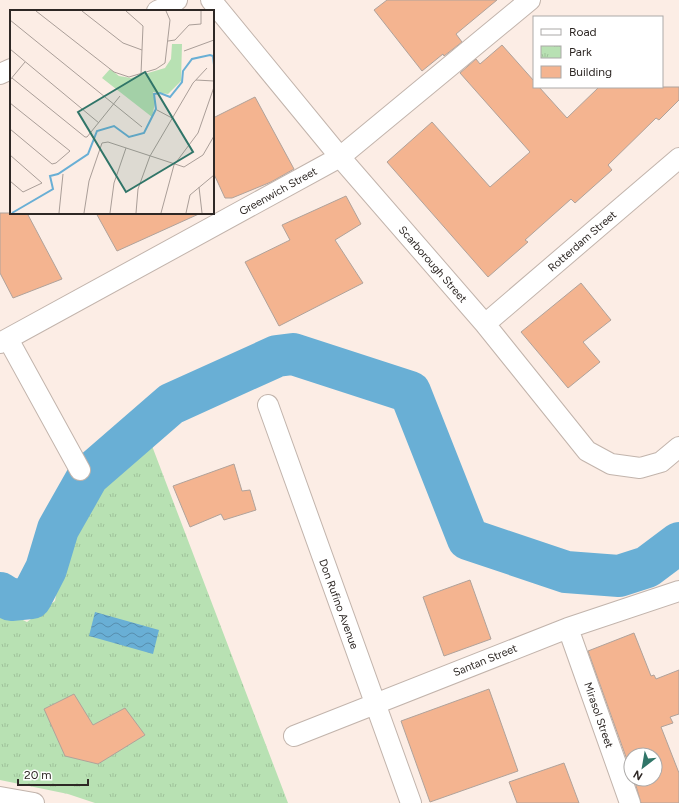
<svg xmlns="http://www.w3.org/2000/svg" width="679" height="803" font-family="Figtree,sans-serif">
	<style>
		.park { fill: url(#park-tufts) }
		.water { fill: url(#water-waves) }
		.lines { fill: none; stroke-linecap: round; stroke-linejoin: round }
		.river { stroke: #69afd5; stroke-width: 42 }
		.building { fill: #f4b490; stroke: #b0a29a }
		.street-casing { stroke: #c2b4ac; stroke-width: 22 }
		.street { stroke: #fff; stroke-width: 20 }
		.labels { text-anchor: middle; stroke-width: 4; stroke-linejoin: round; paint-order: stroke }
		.street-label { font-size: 11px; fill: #2e2825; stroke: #fff }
		.inset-river { fill: none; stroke: #69afd5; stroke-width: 2 }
		.inset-road { fill: none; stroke: #aa9e98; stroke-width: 1 }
		.view { fill: #307568; fill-opacity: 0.15; stroke: #307568; stroke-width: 2 }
		.inset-edge { fill: none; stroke: #2e2825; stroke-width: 2 }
	</style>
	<defs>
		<pattern id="park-tufts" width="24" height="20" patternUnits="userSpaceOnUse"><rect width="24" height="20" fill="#b8e1b3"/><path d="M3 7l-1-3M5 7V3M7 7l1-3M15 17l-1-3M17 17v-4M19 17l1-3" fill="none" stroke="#9ec19a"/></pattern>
		<pattern id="water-waves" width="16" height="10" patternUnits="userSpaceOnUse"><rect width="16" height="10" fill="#69afd5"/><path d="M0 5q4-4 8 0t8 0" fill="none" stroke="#578ead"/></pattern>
	</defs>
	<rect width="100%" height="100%" fill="#fcede5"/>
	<path class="park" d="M149 438 288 803H95L68 794 0 780V609L27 622 55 601 66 532 110 479Z"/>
	<path class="water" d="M95 612 159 630 153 654 89 636Z"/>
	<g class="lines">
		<path class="river" d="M0 593 11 600 31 598 46 569 58 529 88 476 171 404 277 356 293 354 410 392 468 539 566 572 619 576 647 567 679 543"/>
	</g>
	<path class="building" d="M387 0H497L456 34 462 42 444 56 443 54 422 71 374 10Z
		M502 45 534 81V87H539L567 118 599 87H679V100L659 120 656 118 608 165 612 170 575 203 571 199 525 240 528 242 488 277 387 162 432 122 490 187 530 152 460 73 476 59 480 64Z
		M255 97 294 169 271 182 232 198H225L213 172V118Z
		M346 196 361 224 335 240 363 283 279 326 245 262 290 240 282 225Z
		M0 213H27L62 279 13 298 0 273Z
		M96 213H201L117 251Z
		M581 283 611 320 583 342 600 362 568 388 521 332Z
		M234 464 242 491 250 490 256 510 224 520 221 514 190 527 173 486Z
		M470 580 491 639 444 656 423 597Z
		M634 633 651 676 654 675 656 679 679 670V714L670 717 673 723 661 727 679 773V803H641L634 779H655V755H631V771L588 651Z
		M489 689 518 771 430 802 401 721Z
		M74 694 93 725 125 708 145 735 98 764 65 756 44 709Z
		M564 763 579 803H517L509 782Z"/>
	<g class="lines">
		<defs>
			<path id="street" d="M211 0 340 157 485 324 587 451 611 464 640 468 661 462 679 447
				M157 11 166 7 177 0
				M0 74 11 69
				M485 324 679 158
				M8 339 80 470
				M0 343 340 157 530 0
				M268 405 411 803
				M568 628 630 803
				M294 736 568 628 679 591
				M0 797 34 803"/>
		</defs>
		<use href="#street" class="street-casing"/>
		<use href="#street" class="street"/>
	</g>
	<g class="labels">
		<g class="street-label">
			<text transform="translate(278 191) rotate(-29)" y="4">Greenwich Street</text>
			<text transform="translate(582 241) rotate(-41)" y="4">Rotterdam Street</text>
			<text transform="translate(433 264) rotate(49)" y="4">Scarborough Street</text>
			<text transform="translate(339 604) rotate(70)" y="4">Don Rufino Avenue</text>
			<text transform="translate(485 660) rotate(-22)" y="4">Santan Street</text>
			<text transform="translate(599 715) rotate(71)" y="4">Mirasol Street</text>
		</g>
	</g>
	<g transform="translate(10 10)">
		<rect width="204" height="204" fill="#fcede5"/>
		<path d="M162 34H172L171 71 158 84 143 82 145 93 142 107 92 68 100 59 109 66 121 68 155 58 161 49Z" fill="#b8e1b3"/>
		<path class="inset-river" d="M2 203 43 179 40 166 48 164 78 144 87 121 104 116 119 127 134 123 146 99 144 84 150 83 160 87 172 72 173 61 182 49 200 45 203 46 204 55"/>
		<path class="inset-road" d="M26 1 104 62 119 67 146 59 155 53 160 10 156 1M72 1 113 33 132 40M116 1 133 16 131 64M0 10 132 117M158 31 165 30 179 15 191 14V1M0 39 89 113M174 41 204 30M2 68 75 127H77L110 86M0 70 15 52M186 70 204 71M0 93 60 141 46 153 42 154 0 119M147 100 162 108M0 145 32 173 13 182 0 171M189 177 192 203M49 203 53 164M74 203 79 171 92 133 98 132 174 157 193 145 204 126M100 203 104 173 116 138M126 203 128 179 140 146 183 73 197 58M151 203 164 155 188 123 204 77M176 203 180 185 204 165"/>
		<path class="view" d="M135 62 183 142 116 182 68 102Z"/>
		<rect width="204" height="204" class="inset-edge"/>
	</g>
	<rect x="533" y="16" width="130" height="72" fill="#ffffff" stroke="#aba9a8"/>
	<rect x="541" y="29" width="20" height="6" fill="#ffffff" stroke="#aba9a8"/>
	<text x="569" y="36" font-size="12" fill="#2e2825">Road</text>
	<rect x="541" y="46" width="20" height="12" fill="url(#park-tufts)" stroke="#aba9a8"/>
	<text x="569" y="56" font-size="12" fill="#2e2825">Park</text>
	<rect x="541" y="66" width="20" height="12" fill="#f4b490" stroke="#aba9a8"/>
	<text x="569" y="76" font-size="12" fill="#2e2825">Building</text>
	<g transform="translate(643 767) rotate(211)"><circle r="19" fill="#ffffff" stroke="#aba9a8"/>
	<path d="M0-3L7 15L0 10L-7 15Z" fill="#307568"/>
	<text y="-6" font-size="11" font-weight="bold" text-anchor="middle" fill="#2e2825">N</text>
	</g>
	<path d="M18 779v6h70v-6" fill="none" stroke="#2e2825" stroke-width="2"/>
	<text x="24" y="779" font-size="12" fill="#2e2825" stroke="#ffffff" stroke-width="3" paint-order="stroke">20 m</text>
</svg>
